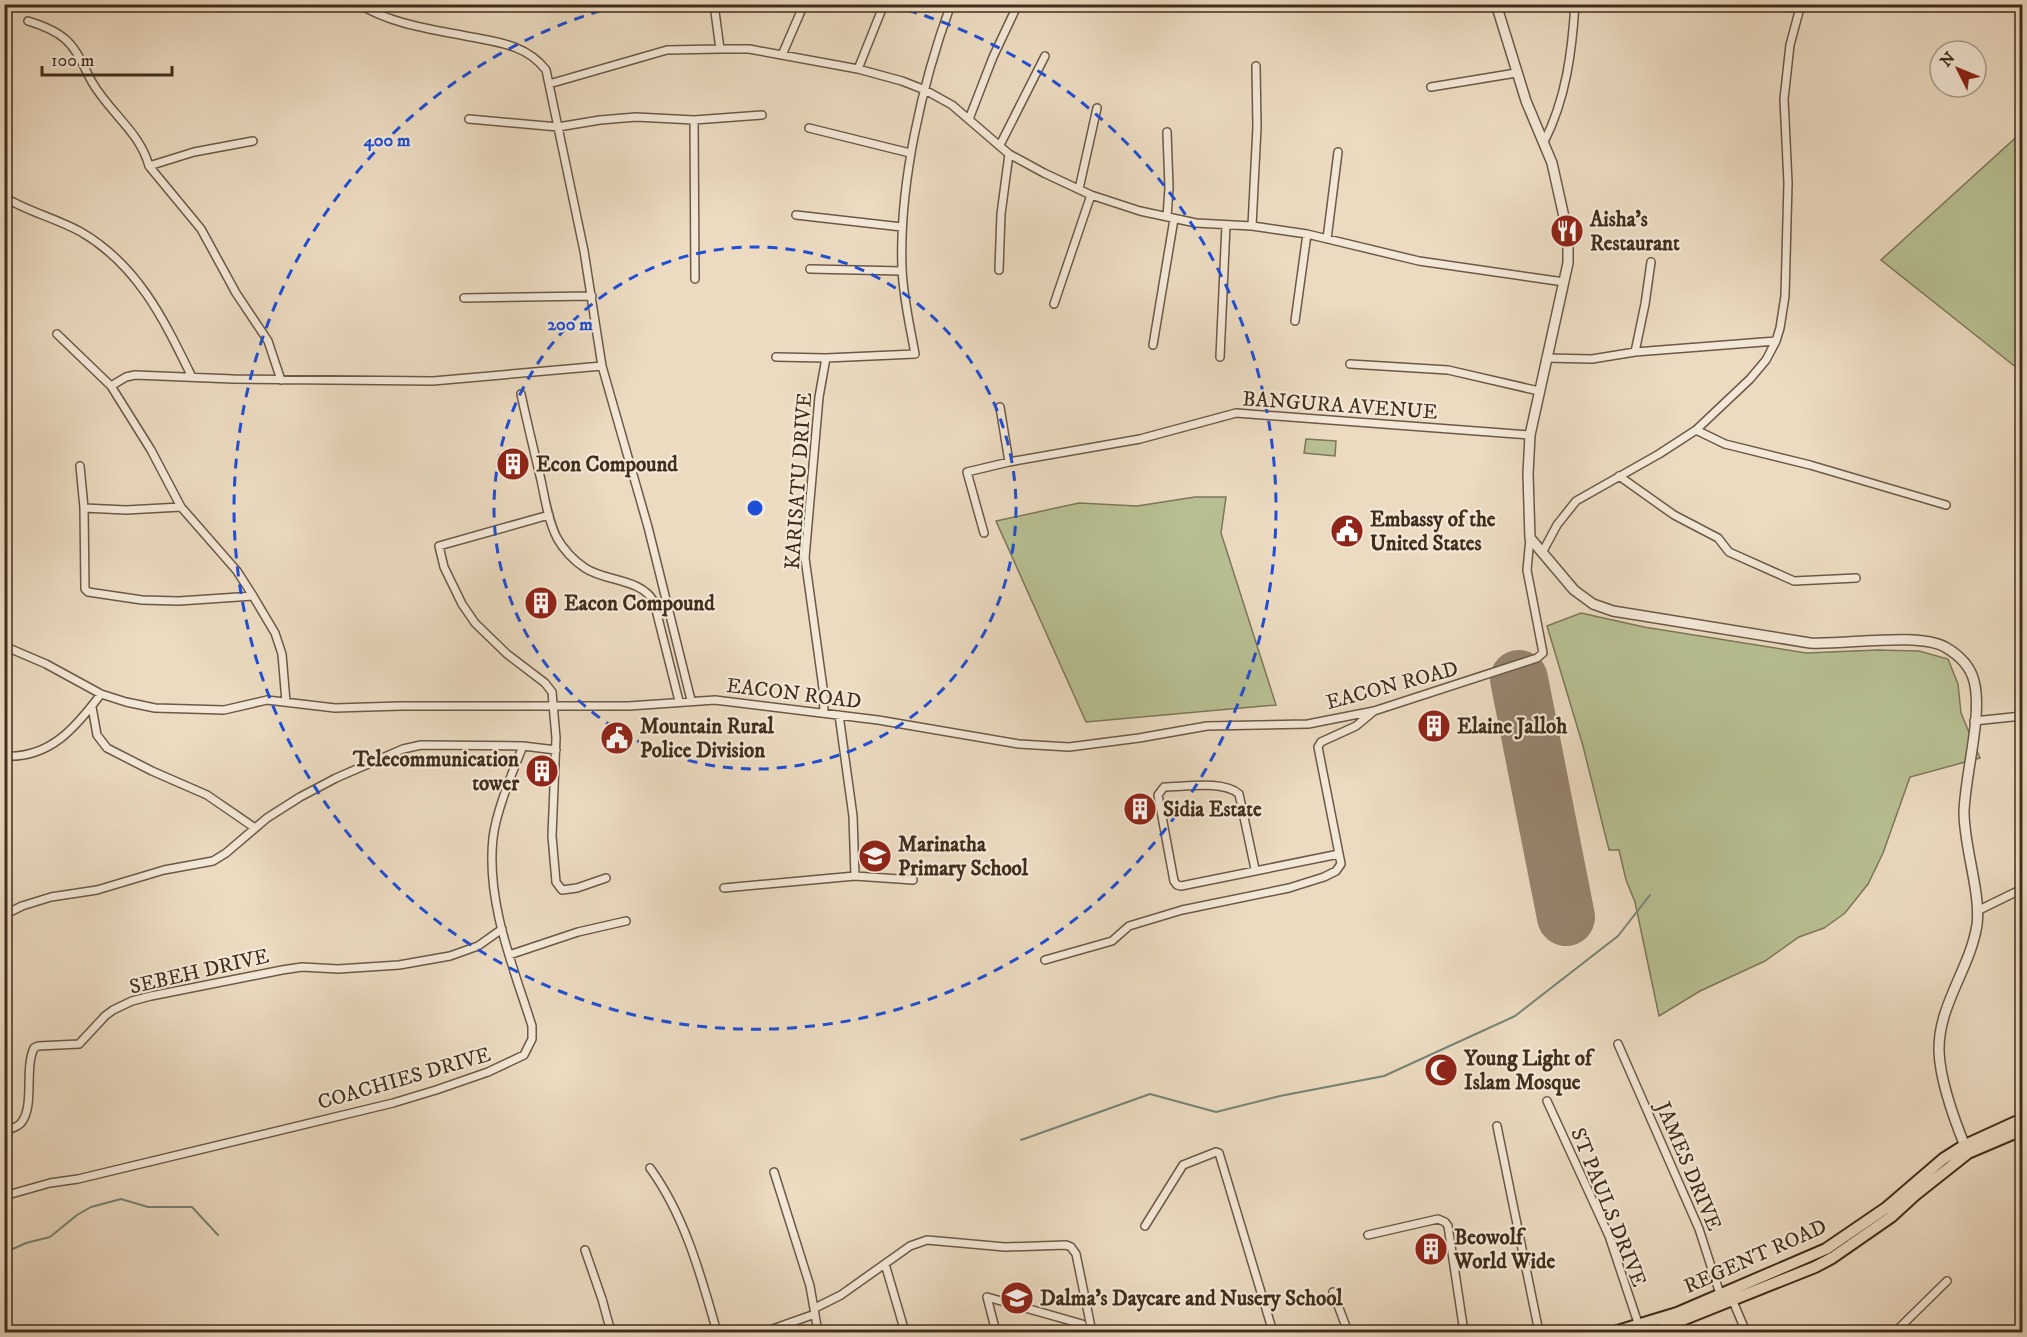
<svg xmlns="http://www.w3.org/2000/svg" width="2027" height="1337" font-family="'IM FELL DW Pica',serif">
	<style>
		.green { fill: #b8c093; stroke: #7c7758; stroke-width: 1.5 }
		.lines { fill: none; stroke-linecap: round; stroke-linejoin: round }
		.stream { stroke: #758375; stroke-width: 2 }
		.runway { stroke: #96846f; stroke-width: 58 }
		.minor-casing { stroke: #6b5946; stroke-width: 10 }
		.tertiary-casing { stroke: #6b5946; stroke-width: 12 }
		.primary-casing { stroke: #402e1d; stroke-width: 14 }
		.minor { stroke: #f3e8d7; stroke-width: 7 }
		.tertiary { stroke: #f3e8d7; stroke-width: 9 }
		.primary { stroke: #ecdbc1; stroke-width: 10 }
		.ring { fill: none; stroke: #1d4ed8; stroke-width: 3; stroke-dasharray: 10 8 }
		.labels { text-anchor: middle; stroke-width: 4.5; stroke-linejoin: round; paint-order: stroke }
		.poi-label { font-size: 21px; font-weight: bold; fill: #402e1d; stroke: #f3e8d7; text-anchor: start }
		.street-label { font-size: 21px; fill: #402e1d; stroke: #f3e8d7 }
		.centre { fill: #1d4ed8; stroke: #f3e8d7; stroke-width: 3 }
		.ring-label { font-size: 18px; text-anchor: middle; font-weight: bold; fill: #1d4ed8; stroke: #f3e8d7; stroke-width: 4.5; stroke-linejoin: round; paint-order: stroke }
	</style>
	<rect width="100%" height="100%" fill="#ecdbc1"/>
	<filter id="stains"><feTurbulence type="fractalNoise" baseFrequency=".00333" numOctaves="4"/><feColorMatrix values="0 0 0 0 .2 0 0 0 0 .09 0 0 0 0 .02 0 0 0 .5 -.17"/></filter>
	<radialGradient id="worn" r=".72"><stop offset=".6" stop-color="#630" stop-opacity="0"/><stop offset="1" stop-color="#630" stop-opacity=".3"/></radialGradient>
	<path class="green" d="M2022 132V372L1881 260Z
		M1306 439 1336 441 1335 456 1304 453Z
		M1195 497H1226L1221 533 1276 705 1086 722 996 521 1079 503 1137 506Z
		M1581 613 1644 627 1806 653 1878 650 1919 651 1948 659 1958 684 1961 713 1980 758 1910 777 1883 853 1868 884 1845 913 1824 928 1799 937 1765 961 1700 991 1659 1016 1635 902 1626 880 1619 850H1609L1583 746 1547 626Z"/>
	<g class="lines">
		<path class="stream" d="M1021 1140 1150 1094 1216 1112 1280 1096 1384 1076 1515 1016 1618 936 1650 895
			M4 1253 26 1243 50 1237 77 1215 91 1207 121 1199 148 1207H192L218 1235"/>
		<path class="runway" d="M1519 679 1566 917"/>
		<defs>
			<path id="minor" d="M359 4C391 24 430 29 466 36 496 42 526 44 546 70L584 251 602 366 648 527 691 700
				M714 4 720 49H749L858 69 902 81 925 90 952 105 1009 154 1044 173 1091 195 1140 211 1196 223 1252 226 1307 234 1419 261 1564 282
				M28 21C41 25 55 30 65 39 78 50 84 68 92 82 109 112 140 132 149 166L201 229 236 293 268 341 281 380
				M782 55 804 4
				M858 69 884 4
				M549 84 667 50 720 49
				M1431 87 1516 73
				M469 119 558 127 600 120 636 117 694 120 762 115
				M969 119 993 57 1018 4
				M694 120 695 279
				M809 128 910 153
				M1544 142C1566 99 1572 52 1575 4
				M1000 145 1045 56
				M149 166 194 152 253 141
				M1079 189 1097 108
				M4 197C28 212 56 218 81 232 138 265 164 320 192 377
				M796 215 902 227
				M1167 217 1169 188 1167 132
				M1252 226 1257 127 1256 66
				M1327 239 1338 152
				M810 269 902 271
				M999 270 1001 214 1009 154
				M464 298 592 296
				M1054 304 1091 195
				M1295 321 1307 234
				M57 334 111 386 151 450 181 507 237 571 253 596 275 633 282 654 286 702
				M1153 345 1174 219
				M1635 352 1776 341
				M776 357 826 358 915 354C910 326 903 297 902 268 899 184 922 83 951 4
				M1220 357 1226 225
				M1546 358 1592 359 1635 352 1645 304 1651 262
				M1350 364 1448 370 1539 391
				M111 386 126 377 135 375 233 379 433 381 602 366
				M521 394C527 422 534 451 541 480 545 499 548 520 557 538 563 549 574 561 585 568 606 582 641 578 654 602L679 701
				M1000 407 1009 462
				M1696 430 1725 444 1810 465 1946 505
				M80 466 84 508 85 589 88 592 142 600 179 601 253 596
				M1619 476 1674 515 1718 538 1729 552 1794 581 1856 578
				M84 508 126 510 181 507
				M549 515 439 546 444 567 462 604 475 623 507 654 545 683 552 692 556 738 552 836 556 882 562 890 577 888 606 878
				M984 533 967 472 1009 462 1140 439 1236 413 1530 435
				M1542 553 1557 525 1576 501 1659 454 1696 430 1750 379 1766 360 1776 341 1780 328 1785 296 1788 183 1784 99 1790 45 1801 4
				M4 646 46 664 101 694 126 702 155 708 224 710 267 700 335 708 401 706H629L715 700 878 720 1019 744 1069 747 1139 738 1207 726 1308 724 1374 711 1537 658 1543 653 1527 570 1530 538
				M92 707 97 735 107 748 152 771 207 795 255 828
				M824 713 823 688 805 558 819 397 826 358
				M839 715 853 816 855 876
				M1974 721 2022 716
				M4 756C50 759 76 727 101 694
				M1255 869 1239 794C1223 780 1185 787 1164 787L1158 795 1174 881 1177 885 1181 886 1339 854
				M724 888 855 876 913 880
				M1977 911 2022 889
				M4 915 22 906 51 897 97 890 164 870 213 861 226 853 267 818 300 797 336 778 403 749 421 745 523 746 556 750
				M509 955 578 932 626 921
				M1045 960 1112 941 1129 926 1182 910 1289 888 1324 877 1336 871 1341 864 1318 747 1321 742 1356 726 1374 711
				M1618 1044 1699 1229 1721 1297
				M1547 1101 1609 1236 1639 1326
				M1497 1126 1539 1332
				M4 1131C10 1129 18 1127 21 1123 35 1106 24 1069 34 1048L38 1046 79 1044 105 1016 113 1010 132 1001 151 996 282 970 302 967 338 969 399 965 450 956 478 946 502 929
				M650 1168C685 1216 701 1276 717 1332
				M774 1172 810 1286 818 1332
				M4 1196 50 1183 78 1179 393 1103 436 1090 488 1072 524 1055 532 1039V1026C513 966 486 902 493 838 496 811 513 771 523 746
				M1145 1226 1183 1165 1216 1152 1219 1153 1273 1332
				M1368 1235 1438 1219 1445 1222 1448 1226 1464 1332
				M585 1250 602 1299 611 1332
				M885 1264 905 1332
				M1333 1292 1348 1332
				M1732 1299 1746 1332
				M815 1308 841 1295 910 1246 927 1240 1005 1247 1066 1245 1071 1247 1076 1254 1092 1332
				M764 1332 815 1314
				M996 1332 987 1297 1082 1324
				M1895 1332 1947 1281"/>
			<path id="tertiary" d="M1496 4 1526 101 1552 163 1568 235V263L1530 435 1528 474 1530 538 1574 590 1593 604 1613 611 1810 643C1845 645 1919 632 1945 647 1959 655 1970 665 1974 681 1983 715 1965 774 1964 812 1964 848 1981 892 1977 925 1970 969 1938 1005 1939 1051 1940 1082 1955 1122 1967 1151"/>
			<path id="primary" d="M1614 1332 1677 1313 1826 1249 1886 1208 1943 1159 1965 1145 2022 1119
				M1652 1332 1815 1267 1832 1258 1891 1217 1915 1195 1968 1153 2022 1130"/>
		</defs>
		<use href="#minor" class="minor-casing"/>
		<use href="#tertiary" class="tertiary-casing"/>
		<use href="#primary" class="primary-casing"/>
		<use href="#minor" class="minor"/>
		<use href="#tertiary" class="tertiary"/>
		<use href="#primary" class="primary"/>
	</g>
	<g class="ring">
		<circle cx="755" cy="508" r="261"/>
		<path d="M890 5A521 521 0 1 1 620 5"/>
	</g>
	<defs>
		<symbol id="restaurant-disc" viewBox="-11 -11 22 22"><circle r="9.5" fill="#8f2418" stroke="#f3e8d7"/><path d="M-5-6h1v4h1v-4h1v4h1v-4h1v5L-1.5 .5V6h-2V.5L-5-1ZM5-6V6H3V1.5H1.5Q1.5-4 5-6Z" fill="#fff"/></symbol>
		<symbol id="building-disc" viewBox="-11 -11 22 22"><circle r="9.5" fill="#8f2418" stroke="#f3e8d7"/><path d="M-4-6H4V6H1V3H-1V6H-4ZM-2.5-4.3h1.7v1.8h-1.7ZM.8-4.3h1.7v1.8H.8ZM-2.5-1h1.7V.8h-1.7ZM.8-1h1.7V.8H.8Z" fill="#fff"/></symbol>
		<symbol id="civic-disc" viewBox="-11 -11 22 22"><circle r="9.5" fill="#8f2418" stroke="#f3e8d7"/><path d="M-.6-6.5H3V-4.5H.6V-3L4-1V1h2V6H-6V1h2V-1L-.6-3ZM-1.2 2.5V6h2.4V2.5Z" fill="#fff"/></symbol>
		<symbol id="school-disc" viewBox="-11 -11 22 22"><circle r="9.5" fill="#8f2418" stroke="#f3e8d7"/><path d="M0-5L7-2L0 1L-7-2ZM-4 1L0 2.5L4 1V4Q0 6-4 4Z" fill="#fff"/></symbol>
		<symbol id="mosque-disc" viewBox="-11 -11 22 22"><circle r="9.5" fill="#8f2418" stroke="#f3e8d7"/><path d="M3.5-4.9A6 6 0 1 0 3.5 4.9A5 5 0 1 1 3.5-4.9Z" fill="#fff"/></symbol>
	</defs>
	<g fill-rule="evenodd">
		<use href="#restaurant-disc" x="1548" y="212" width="38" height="38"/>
		<use href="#building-disc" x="494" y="445" width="38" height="38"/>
		<use href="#civic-disc" x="1328" y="512" width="38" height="38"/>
		<use href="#building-disc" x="522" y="584" width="38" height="38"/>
		<use href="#building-disc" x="1415" y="707" width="38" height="38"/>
		<use href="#civic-disc" x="598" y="719" width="38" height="38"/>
		<use href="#building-disc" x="523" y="752" width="38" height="38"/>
		<use href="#building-disc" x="1121" y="790" width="38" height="38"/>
		<use href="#school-disc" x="856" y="837" width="38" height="38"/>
		<use href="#mosque-disc" x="1422" y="1051" width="38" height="38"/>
		<use href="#building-disc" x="1412" y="1230" width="38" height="38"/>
		<use href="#school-disc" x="998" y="1279" width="38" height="38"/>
	</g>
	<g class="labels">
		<g class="poi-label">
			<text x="1590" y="226">Aisha’s<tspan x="1590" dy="24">Restaurant</tspan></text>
			<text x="536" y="471">Econ Compound</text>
			<text x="1370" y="526">Embassy of the<tspan x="1370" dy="24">United States</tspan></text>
			<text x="564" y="610">Eacon Compound</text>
			<text x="640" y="733">Mountain Rural<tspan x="640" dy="24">Police Division</tspan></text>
			<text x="1457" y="733">Elaine Jalloh</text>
			<text x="519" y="766" text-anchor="end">Telecommunication<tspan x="519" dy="24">tower</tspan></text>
			<text x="1163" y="816">Sidia Estate</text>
			<text x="898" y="851">Marinatha<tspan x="898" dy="24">Primary School</tspan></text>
			<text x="1464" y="1065">Young Light of<tspan x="1464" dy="24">Islam Mosque</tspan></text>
			<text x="1454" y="1244">Beowolf<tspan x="1454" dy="24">World Wide</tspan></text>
			<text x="1040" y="1305">Dalma's Daycare and Nusery School</text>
		</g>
		<g class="street-label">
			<text transform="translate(1340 405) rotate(4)" y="7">BANGURA AVENUE</text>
			<text transform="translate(798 481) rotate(-86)" y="7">KARISATU DRIVE</text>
			<text transform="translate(1392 685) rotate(-15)" y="7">EACON ROAD</text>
			<text transform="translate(794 693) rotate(7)" y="7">EACON ROAD</text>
			<text transform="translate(199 971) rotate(-13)" y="7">SEBEH DRIVE</text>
			<text transform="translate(404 1078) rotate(-16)" y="7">COACHIES DRIVE</text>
			<text transform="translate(1689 1166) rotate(67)" y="7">JAMES DRIVE</text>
			<text transform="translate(1609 1207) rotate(68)" y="7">ST PAULS DRIVE</text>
			<text transform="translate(1755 1256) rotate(-24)" y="7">REGENT ROAD</text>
		</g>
	</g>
	<circle cx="755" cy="508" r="9" class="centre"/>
	<g class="ring-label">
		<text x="387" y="146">400 m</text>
		<text x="570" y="330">200 m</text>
	</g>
	<rect width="2027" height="1337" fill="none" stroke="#ecdbc1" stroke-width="24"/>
	<rect x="6" y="6" width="2015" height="1325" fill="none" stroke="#402e1d" stroke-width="3"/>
	<rect x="12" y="12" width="2003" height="1313" fill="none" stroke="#402e1d" stroke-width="1.5"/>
	<g transform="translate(1958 69) rotate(313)"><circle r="28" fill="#f3e8d7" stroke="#ab9e8d" stroke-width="1.5"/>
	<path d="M0-4.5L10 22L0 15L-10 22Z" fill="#8f2418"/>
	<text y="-9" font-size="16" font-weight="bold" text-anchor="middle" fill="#402e1d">N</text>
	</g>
	<path d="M42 66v9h130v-9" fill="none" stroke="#402e1d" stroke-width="3"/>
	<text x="51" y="66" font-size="18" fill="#402e1d" stroke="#f3e8d7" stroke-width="4.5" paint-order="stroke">100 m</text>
	<rect width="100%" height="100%" filter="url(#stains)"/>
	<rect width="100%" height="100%" fill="url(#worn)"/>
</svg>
